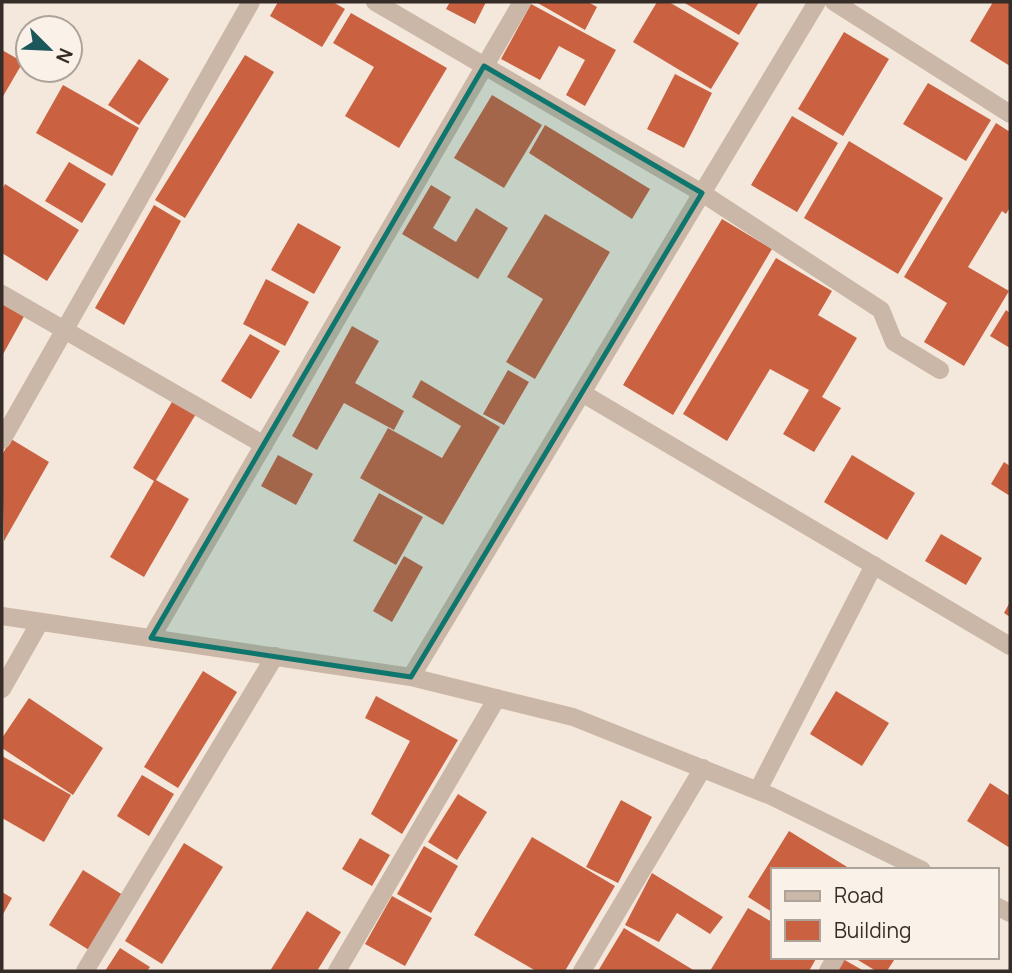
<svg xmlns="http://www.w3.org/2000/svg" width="1012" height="973" font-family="Manrope,sans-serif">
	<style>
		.building { fill: #ca6242 }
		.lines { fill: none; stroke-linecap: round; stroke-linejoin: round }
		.minor { stroke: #cbb7a7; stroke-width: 18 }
		.marked { fill: #0f766e; fill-opacity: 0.2; stroke: #0f766e; stroke-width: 5; stroke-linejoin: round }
	</style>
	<rect width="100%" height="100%" fill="#f3e8db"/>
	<path class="building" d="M278 2H333L345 9 322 47 270 16Z
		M450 2H486L475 24 446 9Z
		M536 2H588L597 7 585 30Z
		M657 2H669L739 43 711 89 633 42Z
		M683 2H759L739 35Z
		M993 2H1010V66L970 41Z
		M531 4 616 50 585 106 566 95 585 60 559 46 540 80 501 59Z
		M351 13 447 68 399 148 345 116 374 67 333 43Z
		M844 32 889 59 843 136 798 109Z
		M2 50 23 62 2 98Z
		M245 55 274 72 185 218 155 200Z
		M139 59 169 79 139 125 108 105Z
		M675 74 712 93 684 148 647 129Z
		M928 83 991 120 966 161 903 124Z
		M63 85 139 128 112 176 36 133Z
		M492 95 542 125 504 188 454 158Z
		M792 116 838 143 797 212 751 185Z
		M996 123 1010 132V207L1006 214 1002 211 968 267 1009 291 964 366 924 342 947 303 904 277Z
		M545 125 650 189 632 219 529 153Z
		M849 141 943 198 898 274 804 218Z
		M69 162 106 184 82 223 45 201Z
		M5 184 79 230 47 281 2 253V190Z
		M431 185 451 197 433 228 456 242 476 208 508 228 478 279 402 234Z
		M154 205 181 221 124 325 95 308Z
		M545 214 610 252 535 379 506 362 543 299 507 277Z
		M722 219 772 249 673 415 623 385Z
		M298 223 341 247 314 294 271 270Z
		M776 258 832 291 818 315 857 338 822 397 841 408 814 452 783 434 809 390 770 369 727 441 683 414Z
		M266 279 309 302 285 346 243 324Z
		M2 286 32 302 2 356Z
		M1006 310 1010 313V348L990 336Z
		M352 326 379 341 355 383 404 411 394 430 344 403 317 450 292 436Z
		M250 334 280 351 251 399 221 381Z
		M508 370 529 382 504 425 483 414Z
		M421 380 500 427 443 525 360 478 388 428 442 458 461 426 412 397Z
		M179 390 202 404 156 480 189 499 144 577 110 557 154 481 133 468Z
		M11 439 49 462 4 541 2 455Z
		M278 455 313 474 296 505 261 486Z
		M852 455 915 493 887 540 824 502Z
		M1004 462 1010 466V496L991 484Z
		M379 493 423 517 396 565 353 541Z
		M941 534 982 558 966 585 925 561Z
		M404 556 423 567 392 622 373 611Z
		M1010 602V617L1004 613Z
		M203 671 237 692 178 788 144 767Z
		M836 691 889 723 862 766 810 734Z
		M376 696 458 740 402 834 371 814 410 741 365 718Z
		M29 698 103 748 73 795 2 748V738Z
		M2 756 71 795 44 842 2 818Z
		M142 775 174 794 149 836 117 816Z
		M990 783 1010 796V848L967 821Z
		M458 794 487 812 457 860 428 842Z
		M621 800 652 817 618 883 586 867Z
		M789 831 852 870H772V912L748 897Z
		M532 837 615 886 565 971H536L474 935Z
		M360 838 390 855 372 886 342 869Z
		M184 843 223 867 162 964 125 941Z
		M424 846 458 866 431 913 397 894Z
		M83 870 123 895 89 950 49 925Z
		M652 873 723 917 710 934 677 913 659 942 625 925Z
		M2 892 12 898 2 916Z
		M392 896 432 918 405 966 365 944Z
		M748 908 772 922V957H817L809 971H710Z
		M307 911 341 932 317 971H270Z
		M624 928 695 971H598Z
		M120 948 150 967 147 971H105Z
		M853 957H896L887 971H876Z
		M843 959 864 971H836Z"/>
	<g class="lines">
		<path class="minor" d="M375 2 702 193 881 310 894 342 940 370
			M834 2 1010 114
			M2 294 264 445
			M582 393 1010 646
			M2 440 251 2
			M2 616 411 677 573 717 771 796 922 870
			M151 638 522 2
			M411 677 817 2
			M2 689 40 622
			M758 790 874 565
			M996 906 1010 913
			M85 971 275 656
			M337 971 497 698
			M582 971 703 768
			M828 971 836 957"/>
	</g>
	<path class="marked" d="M484 66 702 193 411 677 151 638Z"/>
	<rect width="1012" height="973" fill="none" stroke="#372d28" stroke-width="7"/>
	<rect x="771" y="868" width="228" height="91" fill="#faf2e8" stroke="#aca39b" stroke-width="2"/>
	<rect x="785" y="891" width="35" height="10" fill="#cbb7a7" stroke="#aca39b" stroke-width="2"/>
	<text x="834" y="903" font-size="21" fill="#372d28">Road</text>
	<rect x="785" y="920" width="35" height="21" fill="#ca6242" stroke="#aca39b" stroke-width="2"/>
	<text x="834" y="938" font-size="21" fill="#372d28">Building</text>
	<g transform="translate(49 49) rotate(114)"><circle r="33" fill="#faf2e8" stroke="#aca39b" stroke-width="2"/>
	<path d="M0-5L12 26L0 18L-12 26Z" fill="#1c575b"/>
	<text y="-10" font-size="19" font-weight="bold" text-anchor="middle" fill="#372d28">N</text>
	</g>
</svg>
